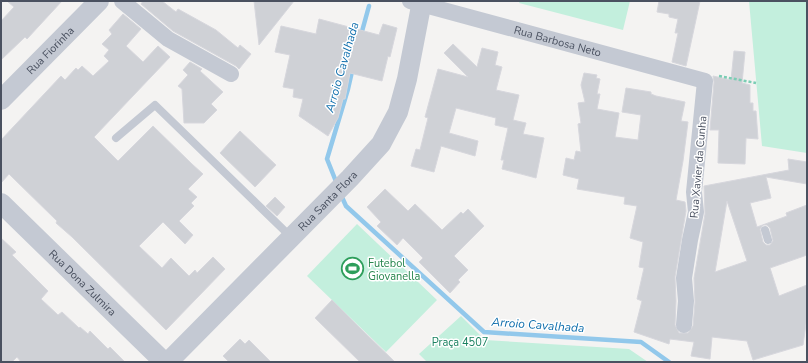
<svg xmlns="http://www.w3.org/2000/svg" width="808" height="363" font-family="'Nunito Sans',sans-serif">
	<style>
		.green { fill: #c3efdd }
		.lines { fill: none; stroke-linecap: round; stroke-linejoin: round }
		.stream { stroke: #92c8eb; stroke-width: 4.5 }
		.building { fill: #cfd1d6; stroke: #d7d7dd; fill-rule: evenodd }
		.path { stroke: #7bcdb4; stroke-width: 2.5; stroke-dasharray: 3 2; stroke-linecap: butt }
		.service { stroke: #c4c9d3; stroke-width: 8 }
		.minor { stroke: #c4c9d3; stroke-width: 16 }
		.tertiary { stroke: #c4c9d3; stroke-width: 20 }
		.labels { text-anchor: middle; stroke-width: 3; stroke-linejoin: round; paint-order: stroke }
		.street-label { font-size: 11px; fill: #4a5160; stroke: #fff }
		.leisure-label { font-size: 11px; fill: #27864d; stroke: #fff; text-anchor: start }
		.park-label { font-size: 11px; fill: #1a8261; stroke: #fff }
		.water-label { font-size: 12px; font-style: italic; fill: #106fad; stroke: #fff }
	</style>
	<rect width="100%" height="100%" fill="#f4f3f2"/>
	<path class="green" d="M520 1H630L623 30 519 3Z
		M749 1H807V153L762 146Z
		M357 224 437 300 386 352 307 276Z
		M461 316 485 340 629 349 648 362H427L419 354Z"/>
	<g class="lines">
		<path class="stream" d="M361 35 369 6
			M337 184 327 159 348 89 353 67
			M341 195 346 206 484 332 641 342 669 362"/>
	</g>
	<path class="building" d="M7 1H62L27 39 25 37 1 60V21L14 7Z
		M143 1H162L176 12 178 9 216 30 238 48 240 45 251 54 239 69 236 66 173 31 141 4Z
		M254 1H294L259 45Z
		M659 1H700L686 66 672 62 678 33H675L678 19 669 17V14L657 12Z
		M123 14 141 29 126 46 143 62 158 46 170 57 94 137 118 161 153 126 192 164 203 174 188 189 197 197 191 203 194 206 179 221 193 235 185 244 163 222 139 246 162 268 171 258 189 276 195 270 197 273 213 257 225 269 166 330 72 237 56 223 57 221 9 174 1 183V140L61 76 65 80 76 68 78 70 82 66 93 76 109 61 104 56 109 50 102 44 112 34 109 30Z
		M319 19 379 35 383 24 397 28 390 57 388 56 382 81 350 73 345 99H343L338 118 328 136 299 116 303 99 293 97 294 89 283 87 290 55 275 52 281 26 316 34Z
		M453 44 477 67 482 48 498 52 495 65 502 67 496 90 519 95 513 120 526 123 523 134 544 138 536 178 502 169 504 160H501L508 128 495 125 496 118 456 108 449 133 478 141 475 156 441 146 434 172 411 166 416 149 420 150 428 118 425 117 438 69 468 77 444 53Z
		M734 51 745 52 742 83 750 85V103H753V111H756L758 139 746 138 745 164 718 163 719 130H710L714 82 713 76 731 80Z
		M190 62 202 69 200 71 223 92 211 104 217 110 204 123H184L182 89 178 86 188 75 183 70Z
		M584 73 597 75 596 78 600 79 597 94H600L597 109 619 113 615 137 638 140 641 115 622 112 626 88 651 92V94L656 96 685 102 681 121 688 122 683 161 676 200 685 202 686 211 675 277 676 301 675 325 679 333H688L693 326 695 302 694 278 705 214 704 186 789 170 788 159 807 162V184L766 177 771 198 750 203 757 227 787 216 786 213 807 205V255L770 268 779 296 807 285V317L803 345 753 360 747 341 712 337 710 359 691 356 694 342 670 339 669 344 634 332 642 301 637 299 644 268 639 267 643 242 630 238 637 206 624 204 625 197 577 189 579 179 563 175 566 158 574 160 576 151 581 152 578 124 581 123 578 103 585 102 581 85ZM727 201 747 261 715 272ZM763 225H767L770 228 773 241 770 245H766L763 242 760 229Z
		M240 131 276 165 255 187 220 153Z
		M385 189 408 211 415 204 442 230 461 212 463 214 468 209 484 226 454 256 468 270 458 280 460 282 450 293 419 262 423 258 403 238 397 245 377 226 381 222 367 207Z
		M275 197 285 207 277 216 266 206Z
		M1 238 16 252 12 255 48 291 41 299 58 315 62 312 79 328 80 327 88 334 90 331 108 349 110 347 125 362H21L17 357 12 362H1Z
		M332 300 358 326 395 362H360L315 318Z
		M240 339 245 344 249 340 271 362H229L223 356Z"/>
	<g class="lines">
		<path class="path" d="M719 76 756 83"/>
		<path class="service" d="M116 138 155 105 291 237
			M765 230 768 240"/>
		<g class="minor">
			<path d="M122 1 168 39 231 74"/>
			<path id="s1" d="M410 1 705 81 694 192 696 212 690 240 684 278 686 301 684 325"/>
		</g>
		<g class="tertiary">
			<path id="s2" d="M1 100 99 1"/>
			<path id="s3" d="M1 203 164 362"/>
			<path id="s4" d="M168 362 350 178 381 144 398 112 407 79 422 1"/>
		</g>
	</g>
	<defs>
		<symbol id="stadium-ring" viewBox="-11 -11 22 22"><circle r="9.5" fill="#fff" stroke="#2e9e5b" stroke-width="1.5"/><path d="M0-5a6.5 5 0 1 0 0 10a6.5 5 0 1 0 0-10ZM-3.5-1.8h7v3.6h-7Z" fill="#2e9e5b"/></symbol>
	</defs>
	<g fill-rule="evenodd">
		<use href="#stadium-ring" x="340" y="256" width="25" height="25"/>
	</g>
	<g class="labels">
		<g class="street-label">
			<text dy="4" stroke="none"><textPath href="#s1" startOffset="153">Rua Barbosa Neto</textPath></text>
			<text dy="4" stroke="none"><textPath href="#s2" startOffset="70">Rua Fiorinha</textPath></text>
			<text transform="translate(698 167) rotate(-85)" y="4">Rua Xavier da Cunha</text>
			<text dy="4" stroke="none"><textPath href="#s4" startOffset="227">Rua Santa Flora</textPath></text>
			<text dy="4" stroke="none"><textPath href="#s3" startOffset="114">Rua Dona Zulmira</textPath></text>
		</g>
		<g class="leisure-label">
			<text x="368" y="267">Futebol<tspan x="368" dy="13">Giovanella</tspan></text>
		</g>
		<g class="park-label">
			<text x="460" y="346">Praça 4507</text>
		</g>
		<g class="water-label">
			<text transform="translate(342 67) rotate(-74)" y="4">Arroio Cavalhada</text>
			<text transform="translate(538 325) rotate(4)" y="4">Arroio Cavalhada</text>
		</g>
	</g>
	<rect width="808" height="363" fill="none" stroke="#4a5160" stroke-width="4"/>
</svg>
